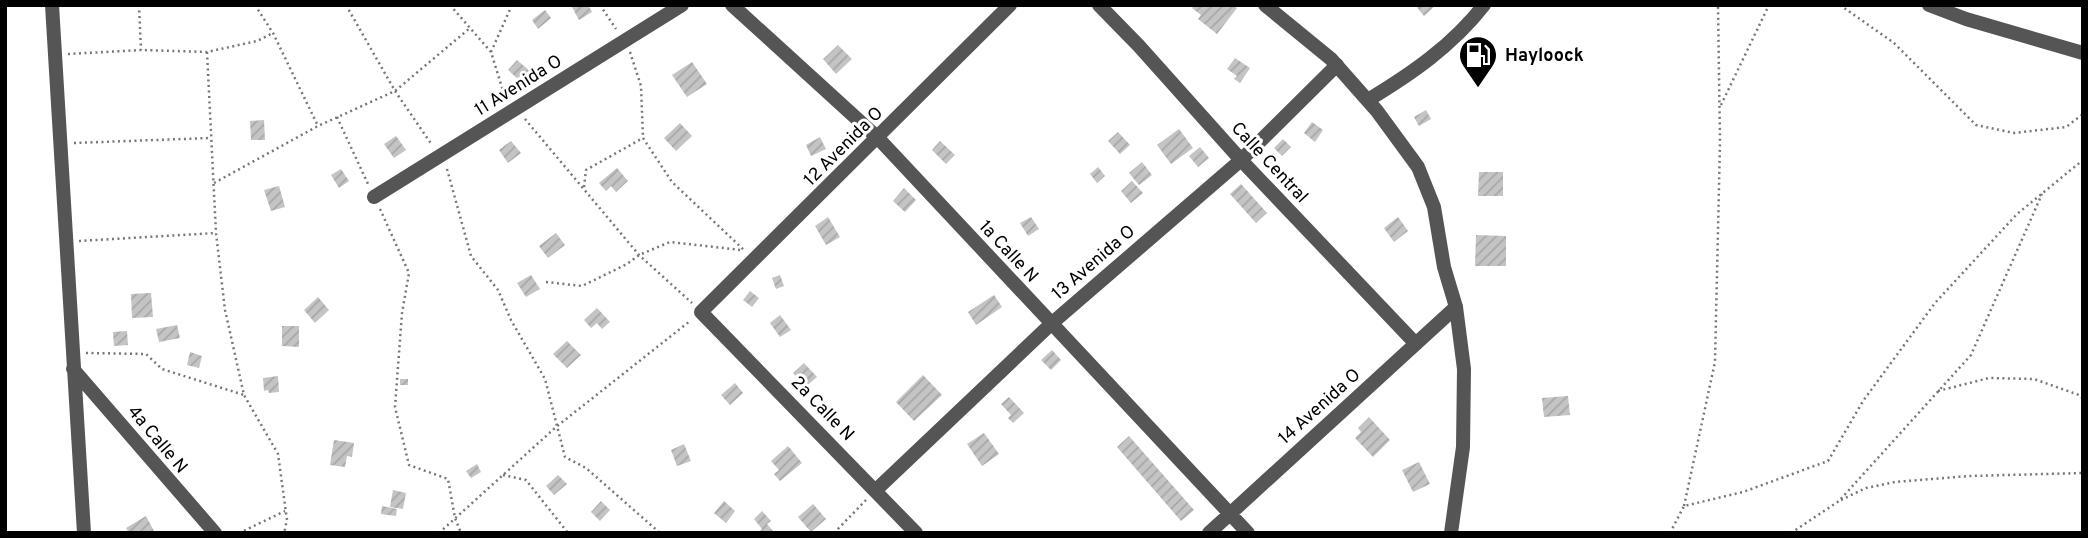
<svg xmlns="http://www.w3.org/2000/svg" width="2088" height="538" font-family="Overpass,sans-serif">
	<style>
		.building { fill: url(#building-hatch) }
		.lines { fill: none; stroke-linecap: round; stroke-linejoin: round }
		.path { stroke: #777; stroke-width: 2.5; stroke-dasharray: 2 3.5; stroke-linecap: butt }
		.minor { stroke: #555; stroke-width: 14 }
		.tertiary { stroke: #555; stroke-width: 14 }
		.labels { text-anchor: middle; stroke-width: 6; stroke-linejoin: round; paint-order: stroke }
		.poi-label { font-size: 18px; font-weight: bold; fill: #000; stroke: #fff; text-anchor: start }
		.street-label { font-size: 18px; fill: #000; stroke: #fff }
	</style>
	<defs>
		<pattern id="building-hatch" width="6" height="6" patternUnits="userSpaceOnUse" patternTransform="scale(1.75)"><rect width="6" height="6" fill="#c4c4c4"/><path d="M-1 1l2-2M0 6l6-6M5 7l2-2" fill="none" stroke="#a7a7a7"/></pattern>
	</defs>
	<rect width="100%" height="100%" fill="#fff"/>
	<path class="building" d="M575 5H588L592 12 579 20 572 7Z
		M1194 5H1233L1237 8 1217 34 1198 19 1201 15 1192 8Z
		M1415 5H1436L1424 16Z
		M545 10 551 18 538 29 532 20Z
		M838 45 852 59 836 74 823 59Z
		M1235 58 1250 68 1240 83 1234 79 1237 76 1227 69Z
		M517 60 531 72 521 82 508 70Z
		M692 62 707 84 687 97 672 75Z
		M1426 110 1431 119 1419 126 1414 117Z
		M264 120 265 140H251L250 121Z
		M1312 122 1323 130 1315 142 1304 133Z
		M680 123 692 136 676 151 664 138Z
		M1179 129 1193 148 1171 164 1157 145Z
		M1118 132 1130 145 1120 154 1108 141Z
		M396 136 406 150 394 158 384 144Z
		M820 137 826 149 811 156 806 145Z
		M1283 139 1291 147 1282 156 1274 148Z
		M511 141 521 153 508 163 499 150Z
		M940 141 955 155 946 164 932 150Z
		M1200 147 1209 158 1198 167 1189 156Z
		M1142 162 1152 175 1139 185 1129 173Z
		M1098 167 1105 176 1097 183 1090 174Z
		M617 168 628 181 616 192 611 186 606 191 599 183Z
		M341 169 349 181 339 188 331 175Z
		M1479 172H1503V196H1478Z
		M1132 181 1143 193 1131 203 1121 191Z
		M1241 184 1267 213 1256 223 1230 194Z
		M279 186 285 207 271 211 264 190Z
		M904 188 916 200 905 212 893 201Z
		M828 217 840 237 826 245 815 226Z
		M1031 217 1039 229 1028 236 1020 223Z
		M1398 217 1408 231 1394 242 1384 228Z
		M556 233 565 245 548 258 539 246Z
		M1476 235 1506 236V266H1475Z
		M531 275 540 289 526 297 517 283Z
		M780 275 784 286 776 289 772 278Z
		M1059 283 1065 290 1056 298 1050 290Z
		M750 291 759 298 752 307 743 300Z
		M151 293 153 317 132 318 131 294Z
		M994 295 1002 307 976 325 968 312Z
		M318 297 329 310 315 323 304 310Z
		M597 308 610 322 602 329 597 323 591 328 584 320Z
		M780 315 791 330 780 337 770 323Z
		M177 325 180 338 159 342 156 329Z
		M282 326H299V347L282 346Z
		M127 331 128 345 114 346 113 332Z
		M567 341 581 355 567 368 553 354Z
		M1052 350 1061 360 1051 370 1041 360Z
		M190 352 202 356 199 368 187 365Z
		M804 363 817 377 805 387 793 373Z
		M923 375 942 395 914 421 896 402Z
		M278 376 279 392 269 393 268 390 264 391 263 378Z
		M400 379H408V385H400Z
		M735 383 743 393 730 405 721 395Z
		M1568 396 1570 415 1544 417 1542 398Z
		M1009 397 1024 413 1013 423 1008 418 1011 415 1001 404Z
		M1369 417 1390 440 1373 457 1355 438 1361 432 1358 428Z
		M984 433 999 454 982 466 967 444Z
		M1129 436 1194 510 1181 521 1117 447Z
		M334 440 354 443 352 457 347 456 345 467 330 465Z
		M684 444 691 461 677 466 671 450Z
		M788 446 802 463 780 481 774 474 779 470 771 461Z
		M1419 462 1430 484 1413 492 1402 470Z
		M477 464 481 472 471 478 466 471Z
		M558 475 567 484 554 495 546 486Z
		M393 490 406 493 403 509 390 507Z
		M601 501 610 510 600 521 591 512Z
		M724 501 735 511 726 523 714 513Z
		M813 504 826 519 811 532 798 517Z
		M382 506 397 509 396 516 381 514Z
		M762 511 771 521 767 524 773 531 771 533H762L760 531 762 529 754 519Z
		M146 516 155 533H129L126 528Z"/>
	<g class="lines">
		<path class="path" d="M139 5 141 50
			M255 5 273 33 318 126
			M346 5 395 91 432 145
			M450 5 491 52 504 94 507 98
			M600 5 616 29
			M1840 5 1894 43 1976 125 2014 133 2066 127 2083 114
			M207 52 216 233 225 310 244 395 278 454 287 520 284 533
			M491 52 512 5
			M630 52 641 86 643 138
			M68 54 141 50 207 52 257 41 273 33
			M1721 105 1769 5
			M337 117 368 184
			M525 119 639 255 692 303
			M74 143 210 138
			M447 169 471 256 498 290 511 320 545 379 565 457 586 468 660 533
			M214 183 318 126 395 91 470 28
			M584 187 586 170 643 138 672 182 745 251
			M380 209 409 273 402 313 395 407 409 465 448 479 455 518 461 533
			M79 241 216 233
			M546 282 582 286 627 264 639 255 670 242 741 250
			M86 353 146 354 162 369 244 395
			M1938 391 1989 378 2034 379 2079 395 2083 399
			M503 475 526 480 568 533
			M1841 500 1866 488 1895 482 1969 476 2083 473
			M1684 506 1715 362 1720 142 1718 5
			M239 533 285 511
			M439 533 556 427 690 321
			M834 533 866 500
			M1670 533 1684 506 1743 492 1828 461 1863 401 1935 303 2017 214 2083 160
			M1791 533 1839 501 1971 355 2042 194"/>
		<path class="minor" d="M52 5 84 533
			M732 5 878 138 1248 533
			M1099 5 1139 46 1241 160 1416 344
			M1929 5 1966 19 2083 53
			M1368 100C1411 74 1452 46 1484 5
			M374 197 682 5
			M73 369 215 533
			M876 490 1051 324 1241 160 1337 65
			M916 533 701 312 1010 5
			M1209 533 1456 307"/>
		<path class="tertiary" d="M1265 5 1331 59 1377 111 1418 167 1434 207 1444 267 1456 307 1464 369 1463 447 1451 533"/>
	</g>
	<defs>
		<symbol id="fuel-pin" viewBox="-11 -11 22 30"><path d="M0 17L-7.5 6A9.5 9.5 0 1 1 7.5 6Z" fill="#000" stroke="#fff"/><path d="M-5.5-6h7V0h2V4h1.3V-2.5L3-4.5l.8-.8L6-3V5H2.5V1h-1V6h-7ZM-4.2-4.7v3.2H.2V-4.7Z" fill="#fff"/></symbol>
	</defs>
	<g fill-rule="evenodd">
		<use href="#fuel-pin" x="1456" y="33" width="44" height="60"/>
	</g>
	<g class="labels">
		<g class="poi-label">
			<text x="1505" y="61">Hayloock</text>
		</g>
		<g class="street-label">
			<text transform="translate(518 85) rotate(-32)" y="6">11 Avenida O</text>
			<text transform="translate(843 146) rotate(-45)" y="6">12 Avenida O</text>
			<text transform="translate(1270 162) rotate(47)" y="6">Calle Central</text>
			<text transform="translate(1009 251) rotate(47)" y="6">1a Calle N</text>
			<text transform="translate(1093 262) rotate(-41)" y="6">13 Avenida O</text>
			<text transform="translate(1319 406) rotate(-42)" y="6">14 Avenida O</text>
			<text transform="translate(823 408) rotate(46)" y="6">2a Calle N</text>
			<text transform="translate(158 439) rotate(50)" y="6">4a Calle N</text>
		</g>
	</g>
	<rect width="2088" height="538" fill="none" stroke="#000000" stroke-width="14"/>
</svg>
